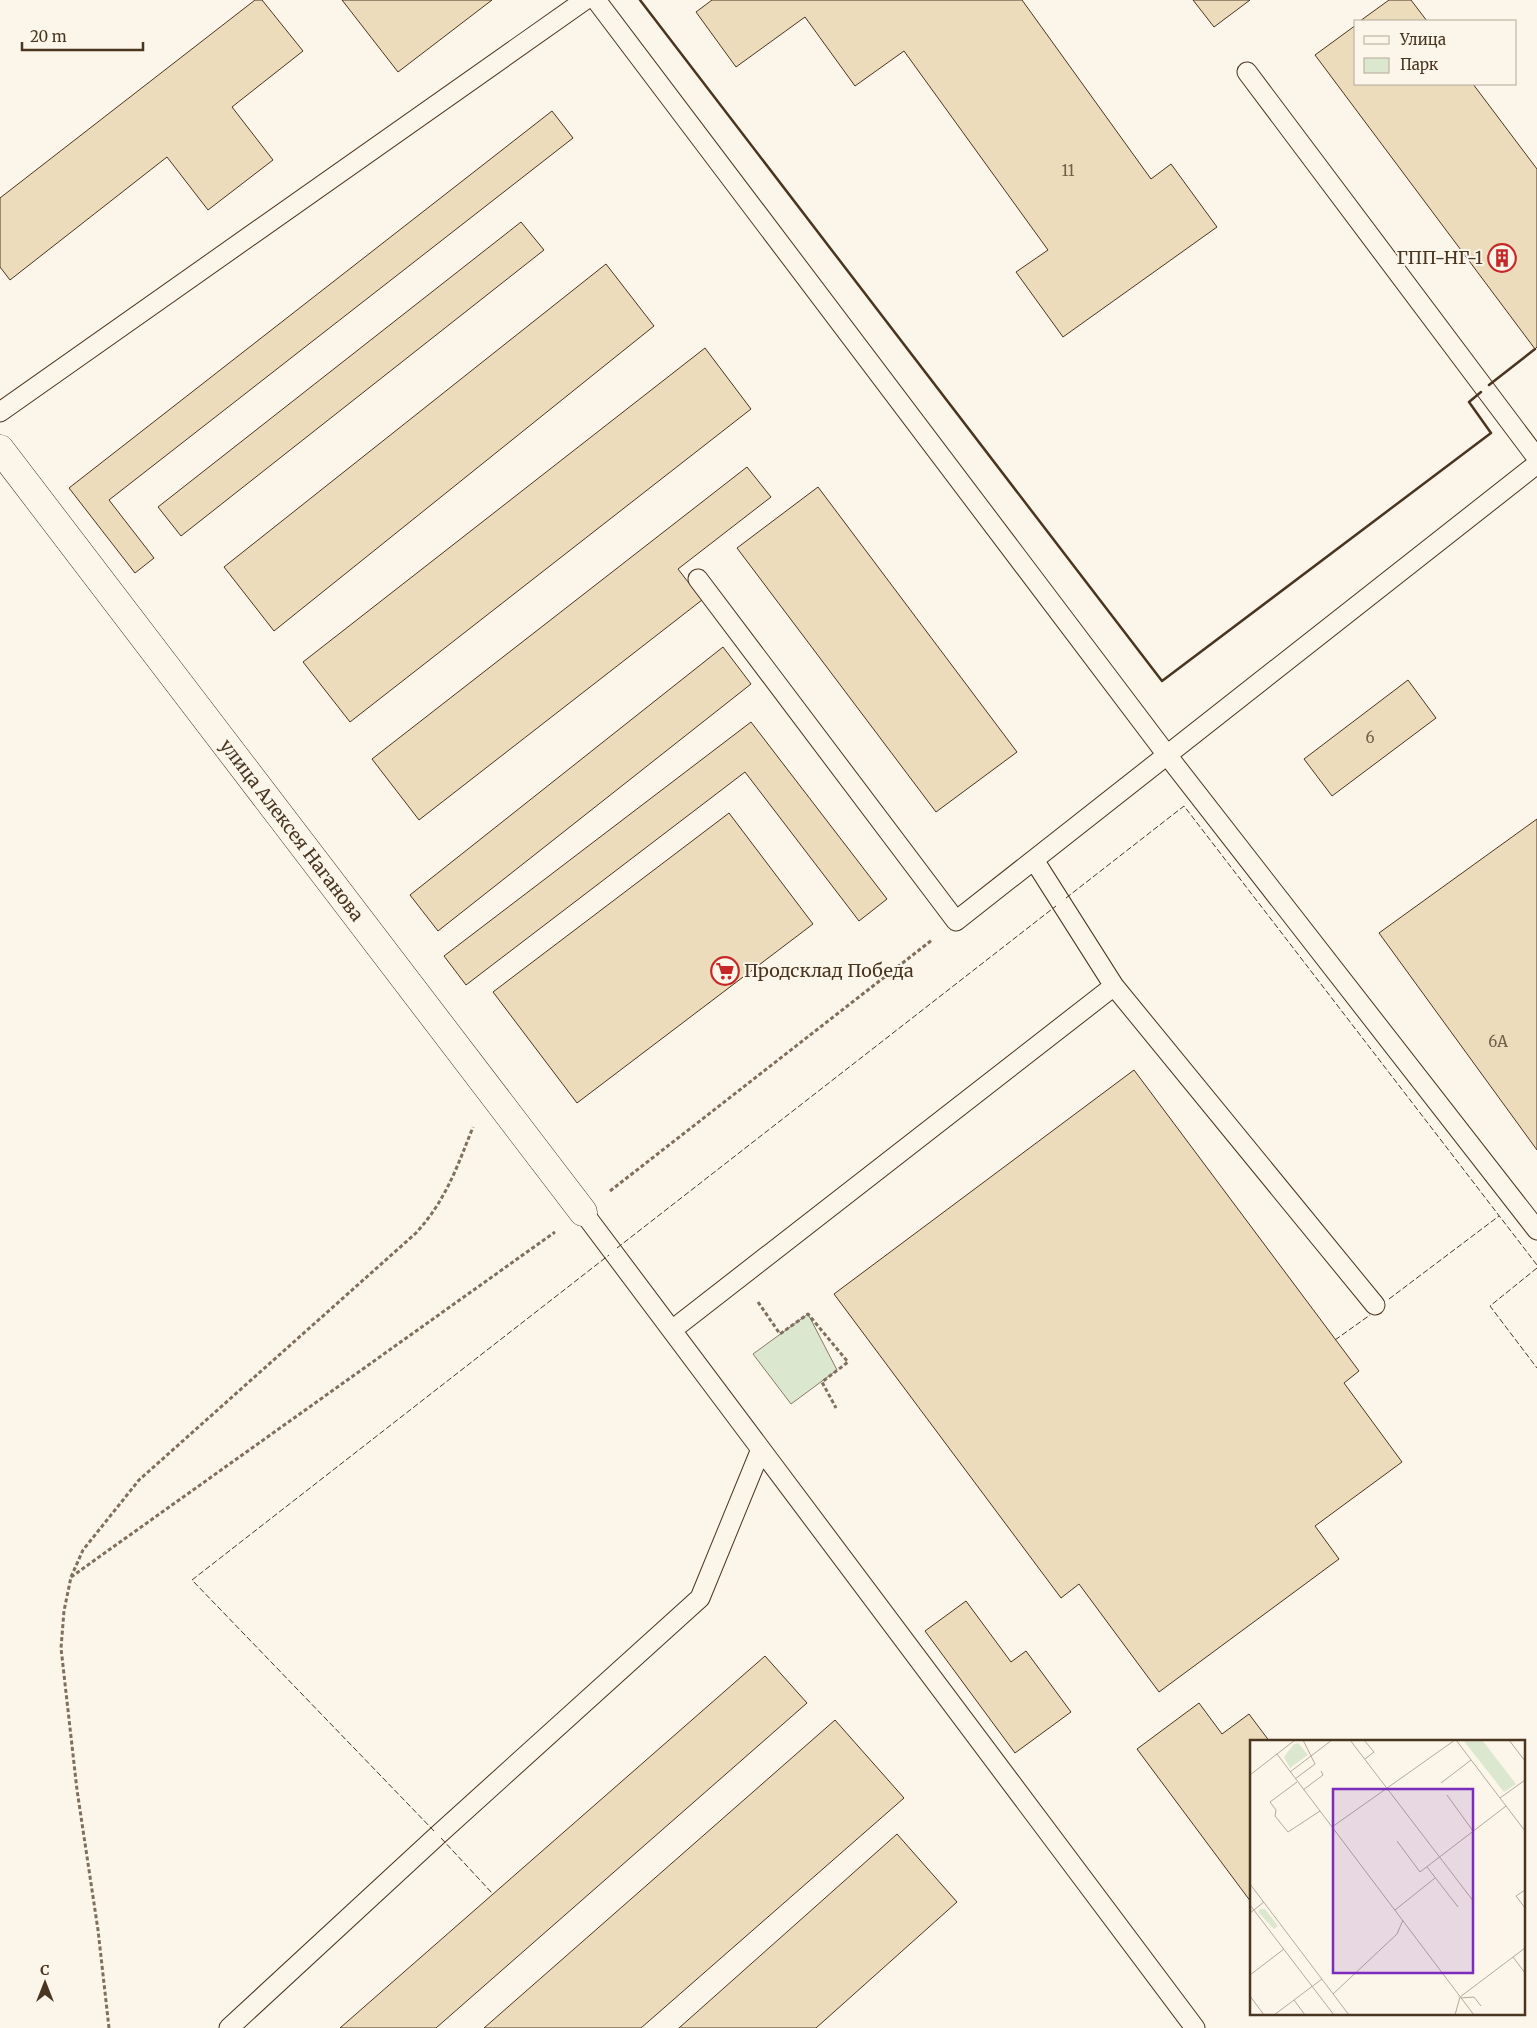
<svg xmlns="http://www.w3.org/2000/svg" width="1537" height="2028" font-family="Merriweather,serif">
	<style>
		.green { fill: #dce7d0; stroke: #887966 }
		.building { fill: #ecdcbc; stroke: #4a3520 }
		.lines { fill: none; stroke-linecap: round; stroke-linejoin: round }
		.service-casing { stroke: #4a3520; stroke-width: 21 }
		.minor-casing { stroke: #4a3520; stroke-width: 29 }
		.path { stroke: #7f6f5c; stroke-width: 3; stroke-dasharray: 4 2.5; stroke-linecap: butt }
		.service { stroke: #fbf6e9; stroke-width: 19 }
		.minor { stroke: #fbf6e9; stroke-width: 28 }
		.fence { stroke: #4a3520; stroke-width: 1; stroke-dasharray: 6 2.5; stroke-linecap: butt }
		.wall { stroke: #4a3520; stroke-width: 2.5 }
		.labels { text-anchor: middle; stroke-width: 4; stroke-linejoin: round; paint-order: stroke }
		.number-label { font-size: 15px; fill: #725f47 }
		.poi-label { font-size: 18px; fill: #4a3520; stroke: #fbf6e9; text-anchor: end }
		.street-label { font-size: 18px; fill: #4a3520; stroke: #fbf6e9 }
		.inset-road { fill: none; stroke: #b4a999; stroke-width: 1 }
		.view { fill: #7b2cbf; fill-opacity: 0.15; stroke: #7b2cbf; stroke-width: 2.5 }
		.inset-edge { fill: none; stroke: #4a3520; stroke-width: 2.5 }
	</style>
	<rect width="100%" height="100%" fill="#fbf6e9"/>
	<path class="green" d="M808 1314 837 1370 791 1404 753 1354Z"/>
	<path class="building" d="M255 0H262L303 51 232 107 273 160 208 210 167 157 10 280 0 267V198Z
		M342 0H492L398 72Z
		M712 0H1022L1151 179 1171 164 1217 227 1063 337 1016 272 1048 250 904 51 855 86 805 17 736 67 696 12Z
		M1193 0H1250L1214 27Z
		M1389 0H1411L1427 21H1360Z
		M1356 25V84H1473L1537 169V347L1535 349 1315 55Z
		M552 111 573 138 109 500 154 558 135 573 69 488Z
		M521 222 544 250 181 536 158 507Z
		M606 264 654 326 274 631 224 567Z
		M705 348 751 409 350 722 303 662Z
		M747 467 771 497 678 569 702 600 419 820 372 759Z
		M818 487 1017 752 936 812 737 548Z
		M723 647 751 684 438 931 410 895Z
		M1408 680 1436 718 1332 796 1304 759Z
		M751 722 887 899 859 921 745 772 466 985 444 956Z
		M729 813 813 924 577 1103 493 992Z
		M1537 819V1150L1379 933Z
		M1134 1070 1359 1371 1344 1383 1402 1462 1315 1526 1339 1559 1159 1692 1079 1584 1061 1598 834 1294Z
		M966 1601 1011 1662 1026 1651 1071 1712 1015 1753 925 1631Z
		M765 1656 807 1703 436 2028H340Z
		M1199 1703 1222 1734 1249 1714 1270 1742H1251V1902L1137 1749Z
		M835 1720 904 1798 641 2028H484Z
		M897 1834 957 1902 816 2028H679Z"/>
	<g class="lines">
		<defs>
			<path id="service" d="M596 0 1167 755 1537 1230
				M1247 72 1537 458
				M0 412 585 0
				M698 579 956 921 1537 464
				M1034 860 1114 986 1375 1305
				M583 1212 1195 2028
				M672 1330 1114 986
				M229 2028 438 1835 700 1598 761 1449"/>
			<g id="minor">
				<path id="s1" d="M0 449 583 1212"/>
			</g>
		</defs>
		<use href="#service" class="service-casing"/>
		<use href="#minor" class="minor-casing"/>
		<path class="path" d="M610 1191 932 940
			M758 1302 780 1334 808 1314 848 1362 822 1382 836 1408
			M71 1577 555 1232
			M109 2028 98 1930 77 1790 61 1648 64 1611 71 1577 83 1550 139 1480 416 1233C446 1200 457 1167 473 1127"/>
		<use href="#service" class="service"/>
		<use href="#minor" class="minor"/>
		<path class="fence" d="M1066 898 1184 806 1537 1265
			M617 1248 1056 906
			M1537 1268 1490 1306 1537 1368
			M1389 1299 1499 1216
			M1335 1340 1370 1315
			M434 1831 192 1580 609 1255
			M441 1838 492 1893"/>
		<path class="wall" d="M640 0 1162 681 1491 433 1469 402 1481 392
			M1489 385 1535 349"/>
	</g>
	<defs>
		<symbol id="building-ring" viewBox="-11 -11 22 22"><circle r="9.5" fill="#fbf6e9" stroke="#c62828" stroke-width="1.5"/><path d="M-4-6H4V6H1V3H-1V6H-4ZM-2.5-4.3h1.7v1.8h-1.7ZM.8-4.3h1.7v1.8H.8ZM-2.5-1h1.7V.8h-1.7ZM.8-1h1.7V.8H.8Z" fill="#c62828"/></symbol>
		<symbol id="supermarket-ring" viewBox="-11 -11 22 22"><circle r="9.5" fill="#fbf6e9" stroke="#c62828" stroke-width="1.5"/><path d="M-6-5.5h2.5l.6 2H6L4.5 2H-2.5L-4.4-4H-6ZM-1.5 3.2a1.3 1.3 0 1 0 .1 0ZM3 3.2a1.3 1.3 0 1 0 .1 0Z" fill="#c62828"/></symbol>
	</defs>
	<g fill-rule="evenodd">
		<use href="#building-ring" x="1486" y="242" width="32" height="32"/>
		<use href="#supermarket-ring" x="709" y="955" width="32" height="32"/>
	</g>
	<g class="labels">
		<g class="number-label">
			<text x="1068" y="176">11</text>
			<text x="1370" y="743">6</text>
			<text x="1498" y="1047">6А</text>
		</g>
		<g class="poi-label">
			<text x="1483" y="264">ГПП-НГ-1</text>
			<text x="744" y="977" text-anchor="start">Продсклад Победа</text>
		</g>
		<g class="street-label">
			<text dy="6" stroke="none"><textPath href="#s1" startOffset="480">улица Алексея Наганова</textPath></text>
		</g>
	</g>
	<g transform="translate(1250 1740)">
		<rect width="275" height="275" fill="#fbf6e9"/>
		<path d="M213 0H232L266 44 254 52ZM48 3 58 15 40 28 34 17 43 5ZM10 169H15L28 186 24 189 8 172Z" fill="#dce7d0"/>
		<path class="inset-road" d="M100 0 224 162M114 0 124 12 115 19M206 0 275 91M259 0 275 21M27 14 224 275M40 32 82 0M0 35 45 0M45 39 65 24 53 0M47 42 20 62 26 70 25 76 38 92 70 71M191 43 221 20M53 50 73 35 71 31M197 55 223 91M250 58 275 40M82 87 205 0M147 101 170 132 256 66M177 127 208 167M0 144 99 275M275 150 266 156 275 168M0 165 84 275M145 170 185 138M0 173 14 162M263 217 275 233M0 235 34 209M83 254 147 194 153 180M0 256 14 275M210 257 275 208M211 258 224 257 231 266M44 260 55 275M24 275 72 239M205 275 210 257"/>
		<path class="view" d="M83 49H223V233H83Z"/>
		<rect width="275" height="275" class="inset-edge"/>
	</g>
	<rect x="1354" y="20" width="162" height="65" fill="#fbf6e9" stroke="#b4a999"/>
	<rect x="1364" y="36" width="25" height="8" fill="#fbf6e9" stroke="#b4a999"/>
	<text x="1400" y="45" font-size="15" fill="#4a3520">Улица</text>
	<rect x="1364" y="58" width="25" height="15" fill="#dce7d0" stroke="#b4a999"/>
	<text x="1400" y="70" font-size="15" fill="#4a3520">Парк</text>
	<g transform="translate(45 1983)" stroke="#fbf6e9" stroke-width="4" paint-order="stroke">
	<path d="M0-4L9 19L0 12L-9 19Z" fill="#4a3520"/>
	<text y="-8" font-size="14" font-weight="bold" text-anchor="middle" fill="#4a3520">С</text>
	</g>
	<path d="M22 42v8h121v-8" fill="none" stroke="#4a3520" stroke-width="2.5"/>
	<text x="30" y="42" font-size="15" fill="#4a3520" stroke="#fbf6e9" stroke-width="4" paint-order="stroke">20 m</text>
</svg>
